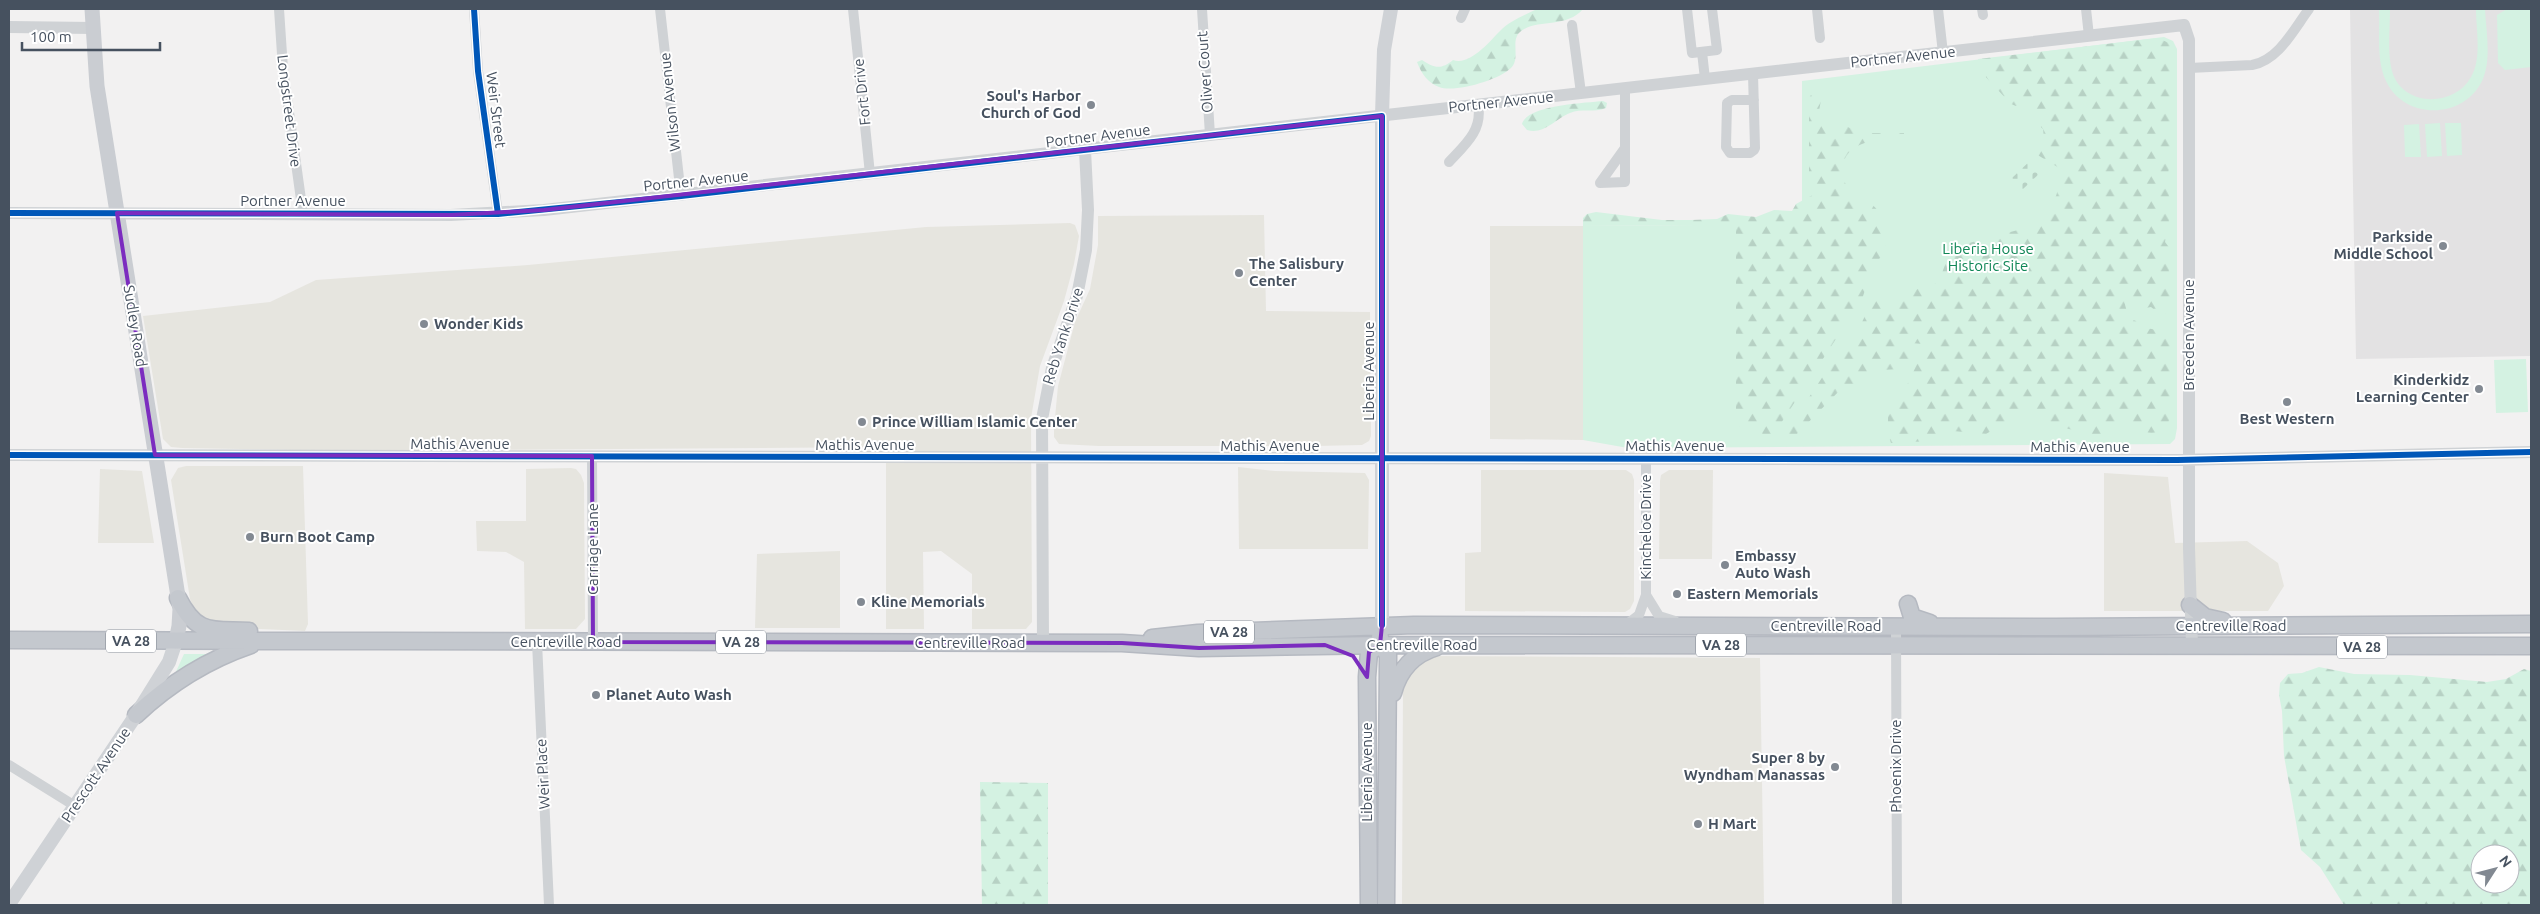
<svg xmlns="http://www.w3.org/2000/svg" width="2540" height="914" font-family="Ubuntu,sans-serif">
	<style>
		.commercial { fill: #e6e5df }
		.education { fill: #e3e2e3 }
		.green { fill: #d4f2e2 }
		.forest { fill: url(#forest-firs); fill-rule: evenodd }
		.cemetery { fill: url(#cemetery-stones) }
		.lines { fill: none; stroke-linecap: round; stroke-linejoin: round }
		.trunk-casing { stroke: #b5b9c1; stroke-width: 19 }
		.minor { stroke: #cfd2d5; stroke-width: 10 }
		.tertiary { stroke: #cfd2d5; stroke-width: 12 }
		.secondary { stroke: #cfd2d6; stroke-width: 14 }
		.primary { stroke: #cacdd2; stroke-width: 15 }
		.trunk { stroke: #c4c8ce; stroke-width: 16 }
		.cycleway-casing { stroke: #fff; stroke-width: 9 }
		.cycleway { stroke: #0057b8; stroke-width: 6 }
		.marked { fill: none; stroke: #7b2cbf; stroke-width: 4; stroke-linejoin: round }
		.poi-dot { fill: #828992; stroke: #fff; stroke-width: 2 }
		.labels { text-anchor: middle; stroke-width: 4; stroke-linejoin: round; paint-order: stroke }
		.shield { fill: #fff; stroke: #7e858f; stroke-width: 1 }
		.shield-label { font-size: 14px; font-weight: bold; fill: #46515f }
		.street-label { font-size: 15px; fill: #46515f; stroke: #fff }
		.poi-label { font-size: 15px; font-weight: bold; fill: #46515f; stroke: #fff; text-anchor: start }
		.park-label { font-size: 15px; fill: #108757; stroke: #fff }
	</style>
	<defs>
		<pattern id="forest-firs" width="22" height="20" patternUnits="userSpaceOnUse" patternTransform="scale(1.25)"><rect width="22" height="20" fill="#d4f2e2"/><path d="M5 1l3.5 6h-7zM16 11l3.5 6h-7z" fill="#b7d1c4"/></pattern>
		<pattern id="cemetery-stones" width="16" height="16" patternUnits="userSpaceOnUse" patternTransform="scale(1.25)"><rect width="16" height="16" fill="#d4f2e2"/><path d="M2 7V4a2 2 0 0 1 4 0v3zM10 15v-3a2 2 0 0 1 4 0v3z" fill="#b7d1c4"/></pattern>
	</defs>
	<rect width="100%" height="100%" fill="#f2f1f1"/>
	<path class="commercial" d="M1264 215 1266 311 1370 312 1371 436 1369 441 1362 445 1315 446H1099L1059 444 1054 437V428L1058 386 1075 322 1090 289 1098 245V216Z
		M1070 223 1075 225 1079 236 1074 264 1064 301 1040 366 1031 418 1032 622 1026 629H972V574L941 551 923 552 924 629H886V447L348 451 182 448 171 447 163 439 143 316 270 302 316 280 528 265 926 227Z
		M1490 226H1583V440L1490 439Z
		M186 466H303L308 624 305 631 219 627 201 618 194 609 190 599 171 480 178 468Z
		M1238 467 1275 471 1365 473 1369 480 1368 549H1239Z
		M571 468 576 469 581 475 584 483 585 619 576 629H525L524 562 506 552 477 551 476 521H526V469Z
		M100 469 142 471 154 543H98Z
		M1481 470H1626L1632 474 1634 480V601L1630 609 1625 612 1465 611V553L1481 552Z
		M1669 470H1713L1712 559H1659L1660 481 1661 475Z
		M2104 473 2168 477 2175 543 2247 541 2278 563 2284 586 2268 611H2104Z
		M840 551V628H755L757 554Z
		M1432 656 1760 658 1764 905H1402L1403 685 1414 667Z"/>
	<path class="education" d="M2350 9H2531V358V356L2356 359Z"/>
	<path class="green" d="M2379 9H2390C2390 28 2387 52 2392 71 2402 107 2454 108 2471 77 2482 59 2476 29 2476 9H2485C2486 31 2492 60 2482 81 2463 120 2404 120 2386 81 2376 60 2380 32 2379 9Z
		M2507 9H2531V67L2505 70 2498 63 2497 15Z
		M2164 37 2173 41 2177 49V428L2175 439 2170 444 1628 448 1583 440V226L1802 224V81Z
		M2440 123 2442 156 2427 157 2425 124Z
		M2445 123H2461L2462 155 2447 156Z
		M2419 124 2421 157H2405L2404 125Z
		M2526 359 2528 412 2496 413 2494 360Z
		M184 654H220L174 676Z"/>
	<path class="forest" d="M1537 9H1583C1566 29 1536 18 1520 32 1510 41 1521 58 1511 68 1499 80 1455 93 1439 87 1428 83 1421 73 1417 62L1422 60C1434 68 1441 70 1453 60 1470 66 1490 41 1500 31 1509 21 1525 15 1537 9Z
		M2158 38 2171 44 2173 85 2171 157 2166 186 2171 201V211L2165 242 2171 250 2169 269 2171 307 2166 314 2157 312 2151 307 2140 309 2124 301 2127 312 2125 317 2136 321 2139 327 2158 330 2170 338V418C2164 439 2141 435 2128 422H2123L2109 438 2092 440 2077 431 2049 424 2029 412 2017 417 2005 429 2001 425 1986 434 1953 431 1930 441 1891 443 1888 434V416L1900 400 1924 349V344L1910 343V358L1902 369 1879 370 1859 384 1844 386 1795 436 1786 437 1784 435 1847 340C1864 332 1862 309 1879 299L1886 308 1903 300 1917 289 1938 283 1947 260C1956 257 1960 248 1969 243L2033 226 2056 196 2064 171 2036 154 2044 138 2043 129 2034 121 2030 114 2036 101 2032 98 2016 106 2011 104 1983 74 1978 59Z
		M1820 89 1824 90 1829 98 1826 101 1821 100 1819 111 1824 113 1832 125 1842 124 1860 133H1904V136C1882 139 1842 140 1843 170 1844 176 1844 184 1848 188 1856 200 1871 200 1878 211 1887 225 1885 238 1885 253L1874 264 1862 299 1772 437 1736 425V225L1583 226V218L1587 214 1596 212 1662 220H1691L1717 219 1728 214 1756 217 1774 210 1792 211 1796 204 1820 191V188L1809 179V104L1810 96Z
		M1603 101 1607 103 1606 108C1594 113 1581 108 1570 113 1555 119 1544 135 1527 130L1522 124C1527 105 1585 103 1603 101Z
		M2319 667 2354 674 2410 675 2487 682 2506 679 2524 669 2531 671V905H2344L2320 867 2301 850 2284 756 2282 711 2279 695 2280 683 2288 674 2302 673ZM2480 854H2510V884H2480Z
		M980 782 1048 783V905H982Z"/>
	<path class="cemetery" d="M2032 159 2042 171 2022 190 2012 178Z"/>
	<g class="lines">
		<defs>
			<path id="trunk" d="M178 598C197 636 212 629 249 631
				M1908 604 1912 617 1930 623
				M2190 605 2205 617 2223 621
				M1380 637V645L1388 654V663L1386 905
				M1152 638 1198 633 1414 625 2056 627 2531 624
				M9 640 1122 643 1199 648 1380 645 2531 646
				M1393 693C1399 670 1413 654 1437 647
				M136 715C170 683 207 660 251 645
				M1369 905 1367 677 1369 652 1380 645"/>
		</defs>
		<use href="#trunk" class="trunk-casing"/>
		<path class="minor" d="M279 9 283 69 303 214
			M474 9 478 71 498 214
			M660 9 681 196
			M853 9 870 174
			M1202 9 1210 135
			M1687 9 1692 53 1717 50 1712 9
			M1817 9 1820 38
			M1938 9 1943 53
			M1982 9 1983 15
			M2086 9 2089 36
			M1461 18 1465 9
			M1572 25 1581 93
			M1702 52 1705 79
			M2189 68 2252 65C2279 60 2294 29 2309 9
			M1753 74 1755 148 1754 150 1750 153H1730L1726 147 1727 103 1732 100H1754
			M1625 88V182L1600 183 1625 148
			M1449 162C1465 145 1483 130 1478 105
			M592 456 593 642
			M1646 595 1659 616 1675 621
			M1626 625 1639 615 1646 595V459
			M1896 627 1897 905
			M537 642 549 905
			M9 765 75 806"/>
		<path class="tertiary" d="M9 27 93 28
			M9 213 451 215 544 210 2184 25 2189 40V548L2192 646
			M9 455 2177 460 2531 452
			M1043 643 1042 419 1052 368 1077 296 1086 250 1088 210 1085 150"/>
		<path class="secondary" d="M1382 625V116L1384 50 1391 9
			M9 904 136 715 169 662 176 641"/>
		<path class="primary" d="M92 9 97 86 180 609 179 626 176 641"/>
		<use href="#trunk" class="trunk"/>
		<defs>
			<path id="cycleway" d="M474 9 478 71 498 214
				M9 213 498 214 681 196 1382 116V625
				M9 455 2177 460 2531 452"/>
		</defs>
		<use href="#cycleway" class="cycleway-casing"/>
		<use href="#cycleway" class="cycleway"/>
	</g>
	<path class="marked" d="M1382 116V625L1380 645 1369 652 1367 677 1353 656 1325 645 1199 648 1122 643 593 642 592 456 155 455 117 213 451 215 544 210Z"/>
	<g class="poi-dot">
		<circle cx="1091" cy="105" r="5"/>
		<circle cx="2443" cy="246" r="5"/>
		<circle cx="1239" cy="273" r="5"/>
		<circle cx="424" cy="324" r="5"/>
		<circle cx="2479" cy="389" r="5"/>
		<circle cx="2287" cy="402" r="5"/>
		<circle cx="862" cy="422" r="5"/>
		<circle cx="250" cy="537" r="5"/>
		<circle cx="1725" cy="565" r="5"/>
		<circle cx="1677" cy="594" r="5"/>
		<circle cx="861" cy="602" r="5"/>
		<circle cx="596" cy="695" r="5"/>
		<circle cx="1835" cy="767" r="5"/>
		<circle cx="1698" cy="824" r="5"/>
	</g>
	<g class="labels">
		<g class="shield">
			<rect x="1204" y="620.5" width="50" height="23" rx="4"/>
			<rect x="106" y="629.5" width="50" height="23" rx="4"/>
			<rect x="716" y="630.5" width="50" height="23" rx="4"/>
			<rect x="1696" y="633.5" width="50" height="23" rx="4"/>
			<rect x="2337" y="635.5" width="50" height="23" rx="4"/>
		</g>
		<g class="shield-label">
			<text x="1229" y="637">VA 28</text>
			<text x="131" y="646">VA 28</text>
			<text x="741" y="647">VA 28</text>
			<text x="1721" y="650">VA 28</text>
			<text x="2362" y="652">VA 28</text>
		</g>
		<g class="street-label">
			<text transform="translate(1903 57) rotate(-6)" y="5">Portner Avenue</text>
			<text transform="translate(1205 72) rotate(-94)" y="5">Oliver Court</text>
			<text transform="translate(862 92) rotate(-96)" y="5">Fort Drive</text>
			<text transform="translate(670 102) rotate(-96)" y="5">Wilson Avenue</text>
			<text transform="translate(1501 102) rotate(-6)" y="5">Portner Avenue</text>
			<text transform="translate(496 110) rotate(83)" y="5">Weir Street</text>
			<text transform="translate(289 111) rotate(83)" y="5">Longstreet Drive</text>
			<text transform="translate(1098 136) rotate(-7)" y="5">Portner Avenue</text>
			<text transform="translate(696 181) rotate(-6)" y="5">Portner Avenue</text>
			<text x="293" y="206">Portner Avenue</text>
			<text transform="translate(135 326) rotate(81)" y="5">Sudley Road</text>
			<text transform="translate(2189 335) rotate(-90)" y="5">Breeden Avenue</text>
			<text transform="translate(1063 336) rotate(-72)" y="5">Reb Yank Drive</text>
			<text transform="translate(1369 371) rotate(-90)" y="5">Liberia Avenue</text>
			<text x="460" y="449">Mathis Avenue</text>
			<text x="865" y="450">Mathis Avenue</text>
			<text x="1270" y="451">Mathis Avenue</text>
			<text x="1675" y="451">Mathis Avenue</text>
			<text x="2080" y="452">Mathis Avenue</text>
			<text transform="translate(1646 527) rotate(-90)" y="5">Kincheloe Drive</text>
			<text transform="translate(593 549) rotate(-90)" y="5">Carriage Lane</text>
			<text x="1826" y="631">Centreville Road</text>
			<text x="2231" y="631">Centreville Road</text>
			<text x="566" y="647">Centreville Road</text>
			<text x="970" y="648">Centreville Road</text>
			<text x="1422" y="650">Centreville Road</text>
			<text transform="translate(1896 766) rotate(-90)" y="5">Phoenix Drive</text>
			<text transform="translate(1367 772) rotate(-90)" y="5">Liberia Avenue</text>
			<text transform="translate(543 774) rotate(-93)" y="5">Weir Place</text>
			<text transform="translate(96 775) rotate(-56)" y="5">Prescott Avenue</text>
		</g>
		<g class="poi-label">
			<text x="1081" y="101" text-anchor="end">Soul's Harbor<tspan x="1081" dy="17">Church of God</tspan></text>
			<text x="2433" y="242" text-anchor="end">Parkside<tspan x="2433" dy="17">Middle School</tspan></text>
			<text x="1249" y="269">The Salisbury<tspan x="1249" dy="17">Center</tspan></text>
			<text x="434" y="329">Wonder Kids</text>
			<text x="2469" y="385" text-anchor="end">Kinderkidz<tspan x="2469" dy="17">Learning Center</tspan></text>
			<text x="2287" y="424" text-anchor="middle">Best Western</text>
			<text x="872" y="427">Prince William Islamic Center</text>
			<text x="260" y="542">Burn Boot Camp</text>
			<text x="1735" y="561">Embassy<tspan x="1735" dy="17">Auto Wash</tspan></text>
			<text x="1687" y="599">Eastern Memorials</text>
			<text x="871" y="607">Kline Memorials</text>
			<text x="606" y="700">Planet Auto Wash</text>
			<text x="1825" y="763" text-anchor="end">Super 8 by<tspan x="1825" dy="17">Wyndham Manassas</tspan></text>
			<text x="1708" y="829">H Mart</text>
		</g>
		<g class="park-label">
			<text x="1988" y="254">Liberia House<tspan x="1988" dy="17">Historic Site</tspan></text>
		</g>
	</g>
	<rect width="2540" height="914" fill="none" stroke="#46515f" stroke-width="20"/>
	<g transform="translate(2495 869) rotate(54)"><circle r="24" fill="#ffffff" stroke="#b5b9bf"/>
	<path d="M0-4L9 19L0 12L-9 19Z" fill="#828992"/>
	<text y="-8" font-size="14" font-weight="bold" text-anchor="middle" fill="#46515f">N</text>
	</g>
	<path d="M22 42v8h138v-8" fill="none" stroke="#46515f" stroke-width="2.5"/>
	<text x="30" y="42" font-size="15" fill="#46515f" stroke="#ffffff" stroke-width="4" paint-order="stroke">100 m</text>
</svg>
